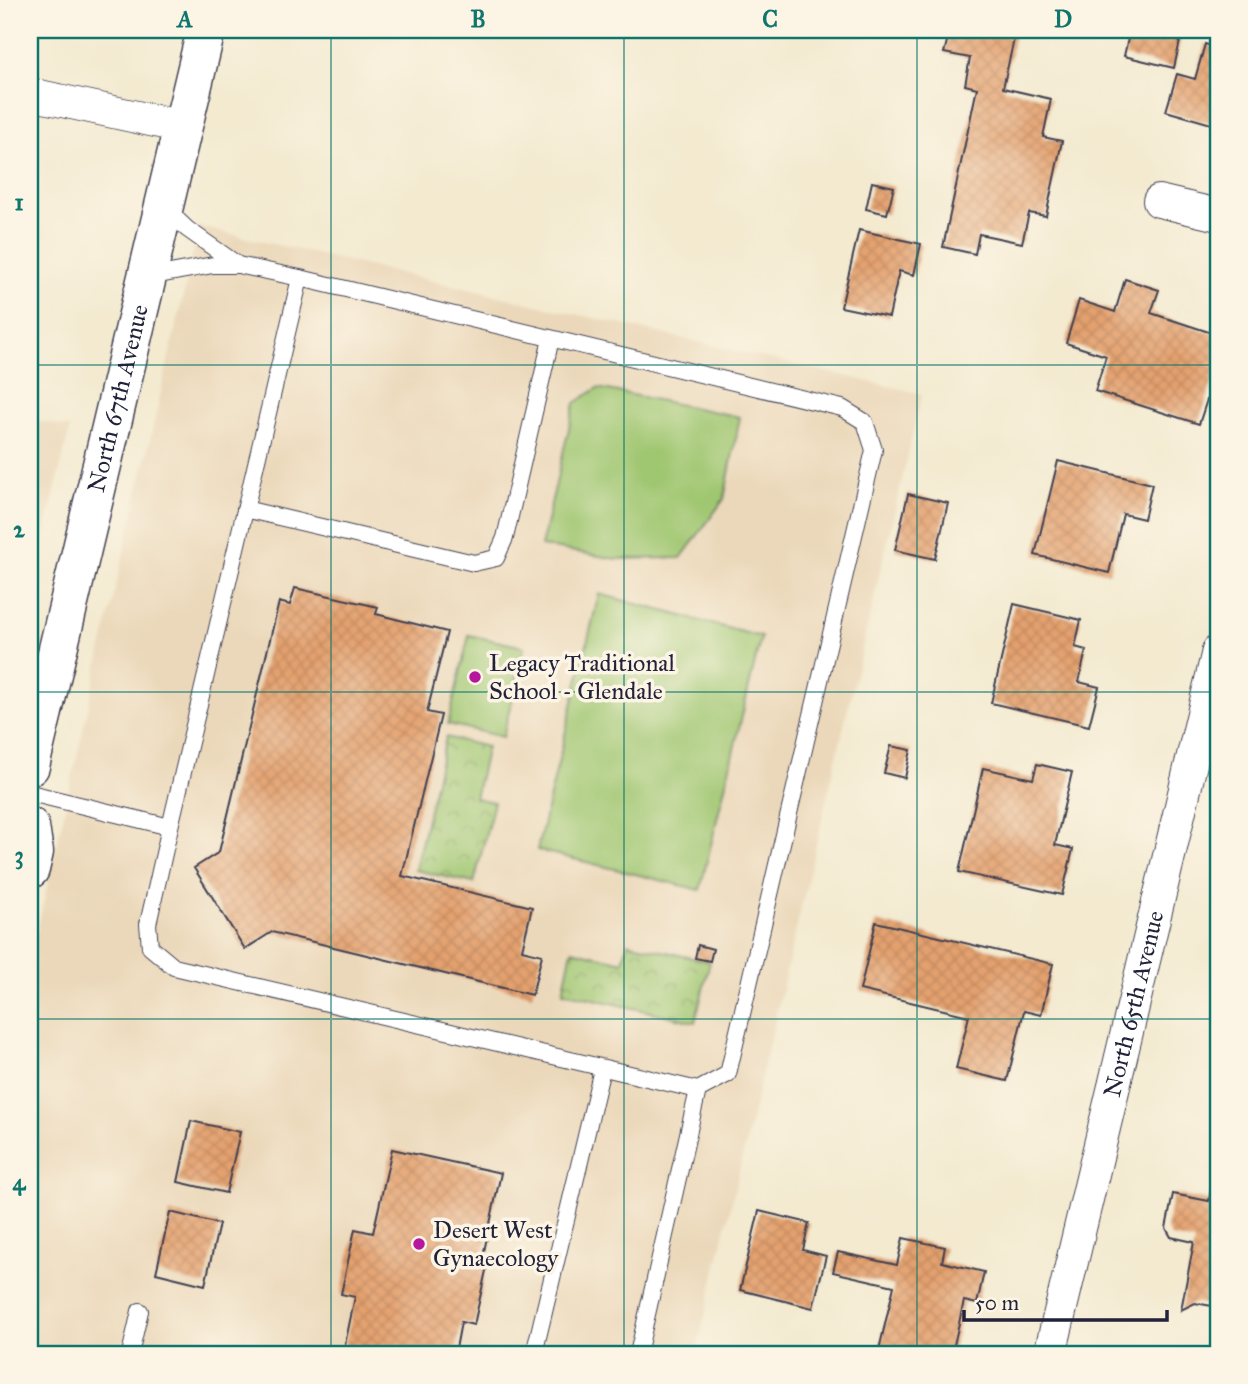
<svg xmlns="http://www.w3.org/2000/svg" width="1248" height="1384" font-family="'IM FELL Great Primer',serif">
	<style>
		.built { fill: #ebd8ba }
		.park { fill: url(#park-crowns); stroke: #607456; stroke-width: 2 }
		.pitch { fill: #9fc670; stroke: #607456; stroke-width: 2 }
		.building { fill: url(#building-cross-hatch) }
		.lines { fill: none; stroke-linecap: round; stroke-linejoin: round }
		.service-casing { stroke: #414051; stroke-width: 18 }
		.minor-casing { stroke: #414051; stroke-width: 34 }
		.secondary-casing { stroke: #414051; stroke-width: 41 }
		.service { stroke: #fff; stroke-width: 16 }
		.minor { stroke: #fff; stroke-width: 32 }
		.secondary { stroke: #fff; stroke-width: 38 }
		.grid { fill: none; stroke: #0f766e; stroke-width: 2; stroke-opacity: 0.55 }
		.poi-dot { fill: #b5179e; stroke: #fcf5e5; stroke-width: 2.5 }
		.labels { text-anchor: middle; stroke-width: 7; stroke-linejoin: round; paint-order: stroke }
		.street-label { font-size: 24px; fill: #22223b; stroke: #fcf5e5 }
		.poi-label { font-size: 24px; fill: #22223b; stroke: #fcf5e5; text-anchor: start }
		.neatline { fill: none; stroke: #0f766e; stroke-width: 2.5 }
		.grid-label { font-size: 23px; text-anchor: middle; font-weight: bold; fill: #0f766e }
	</style>
	<defs>
		<pattern id="park-crowns" width="20" height="18" patternUnits="userSpaceOnUse" patternTransform="scale(1.75)"><rect width="20" height="18" fill="#9fc670"/><path d="M2 6a3 3 0 1 1 6 0M12 15a3 3 0 1 1 6 0" fill="none" stroke="#81a05d"/></pattern>
		<pattern id="building-cross-hatch" width="8" height="8" patternUnits="userSpaceOnUse" patternTransform="scale(1.75)"><rect width="8" height="8" fill="#e4a16e"/><path d="M0 0l8 8M0 8l8-8" fill="none" stroke="#c38a60"/></pattern>
	</defs>
	<rect width="100%" height="100%" fill="#fcf5e5"/>
	<filter id="ink" filterUnits="userSpaceOnUse"><feTurbulence type="fractalNoise" baseFrequency=".0143" numOctaves="2"/><feDisplacementMap in="SourceGraphic" scale="14" xChannelSelector="R" yChannelSelector="G"/><feConvolveMatrix kernelMatrix="1 2 1 2 8 2 1 2 1" color-interpolation-filters="sRGB"/></filter>
	<filter id="wash" filterUnits="userSpaceOnUse"><feTurbulence type="fractalNoise" baseFrequency=".00686" numOctaves="4" result="noise"/><feDisplacementMap in="SourceGraphic" scale="28" xChannelSelector="R" yChannelSelector="G"/><feGaussianBlur stdDeviation="1.57" result="paint"/><feColorMatrix in="noise" values="0 0 0 0 0 0 0 0 0 0 0 0 0 0 0 0 0 1.4 0 .05"/><feComposite in="paint" operator="in"/></filter>
	<g filter="url(#wash)">
		<rect width="100%" height="100%" fill="#f3ead0"/>
		<path class="built" d="M199 227 922 394 696 1354H30V961Z
			M30 419 70 428 33 582 30 581Z"/>
		<path class="park" d="M446 737 487 747 475 798 494 802 474 883 415 870Z
			M628 943 710 962 695 1022 563 992 572 950 623 962Z"/>
		<path class="pitch" d="M598 388 740 417 724 499 681 558 616 559 541 546 575 403Z
			M599 594 761 637 700 890 537 850Z
			M469 635 524 647 503 737 448 724Z"/>
		<g id="blocks">
			<path class="building" d="M950 30H1016L1003 88 1051 99 1043 137 1062 141 1046 216 1029 213 1022 243 979 234 975 254 943 247 977 88 965 85 970 58 944 53Z
				M1130 30H1172L1182 32 1174 68 1124 56Z
				M1205 44 1218 48V126L1166 111 1177 74 1195 79Z
				M872 182 894 187 887 214 866 209Z
				M859 230 921 244 914 275 899 271 889 317 841 307Z
				M1125 279 1159 290 1151 313 1218 335V366L1199 424 1095 391 1106 356 1066 343 1079 300 1115 312Z
				M1058 461 1152 484 1144 519 1123 514 1109 573 1035 555Z
				M908 494 948 503 935 559 895 550Z
				M295 588 378 607 376 614 447 632 427 712 441 715 402 876 532 907 522 950 542 955 532 995 272 932 245 949 194 868 219 852 279 602 290 605Z
				M1014 604 1081 620 1075 647 1086 650 1079 682 1099 687 1089 726 991 703Z
				M891 746 911 750 905 778 884 773Z
				M1037 764 1072 772 1055 845 1073 849 1062 895 959 872 983 768 1033 779Z
				M876 922 1053 964 1041 1015 1024 1011 1007 1081 956 1069 969 1016 860 990Z
				M698 945 713 949 710 961 695 958Z
				M191 1121 240 1132 226 1193 178 1182Z
				M392 1149 501 1173 483 1256 489 1257 474 1325 461 1322 455 1354H343L355 1297 341 1294 355 1229 373 1233Z
				M1218 1172V1307L1195 1303 1181 1310 1194 1242 1171 1237 1166 1228 1173 1194 1209 1201 1214 1175Z
				M759 1211 809 1223 803 1250 826 1256 813 1308 740 1290Z
				M170 1212 219 1224 205 1285 156 1273Z
				M903 1238 945 1247 942 1262 984 1272 977 1304 964 1301 952 1354H878L894 1286 833 1272 838 1252 897 1265Z"/>
		</g>
	</g>
	<g filter="url(#ink)">
		<use href="#blocks" fill-opacity="0" stroke="#414051" stroke-width="2"/>
		<g class="lines">
			<defs>
				<path id="service" d="M166 209 187 229 238 265
					M148 277 213 265H238L300 278 842 408 865 422 874 450 728 1074 698 1090 174 967 150 947 148 924 170 827 300 278
					M245 509 474 563 496 558 505 538 551 339
					M30 793 170 827
					M130 1354 140 1311
					M534 1354 602 1069
					M638 1354 698 1090"/>
				<g id="minor">
					<path d="M30 94 183 127"/>
					<path d="M1159 201 1218 215"/>
					<path id="s1" d="M1050 1354 1218 651"/>
				</g>
				<g id="secondary">
					<path id="s2" d="M30 766 206 30"/>
					<path d="M30 827 34 852 30 869"/>
				</g>
			</defs>
			<use href="#service" class="service-casing"/>
			<use href="#minor" class="minor-casing"/>
			<use href="#secondary" class="secondary-casing"/>
			<use href="#service" class="service"/>
			<use href="#minor" class="minor"/>
			<use href="#secondary" class="secondary"/>
		</g>
	</g>
	<path class="grid" d="M331 30V1354M624 30V1354M917 30V1354M30 365H1218M30 692H1218M30 1019H1218"/>
	<g class="poi-dot">
		<circle cx="475" cy="677" r="7"/>
		<circle cx="419" cy="1244" r="7"/>
	</g>
	<g class="labels">
		<g class="street-label">
			<text dy="8" stroke="none"><textPath href="#s2" startOffset="378">North 67th Avenue</textPath></text>
			<text dy="8" stroke="none"><textPath href="#s1" startOffset="360">North 65th Avenue</textPath></text>
		</g>
		<g class="poi-label">
			<text x="489" y="671">Legacy Traditional<tspan x="489" dy="28">School - Glendale</tspan></text>
			<text x="433" y="1238">Desert West<tspan x="433" dy="28">Gynaecology</tspan></text>
		</g>
	</g>
	<rect width="1248" height="1384" fill="none" stroke="#fcf5e5" stroke-width="77"/>
	<path d="M964 1310v10h203v-10" fill="none" stroke="#22223b" stroke-width="3.5"/>
	<text x="975" y="1310" font-size="21" fill="#22223b" stroke="#fcf5e5" stroke-width="5" paint-order="stroke">50 m</text>
	<rect x="38" y="38" width="1172" height="1308" class="neatline"/>
	<g class="grid-label">
		<text x="185" y="27">A</text>
		<text x="478" y="27">B</text>
		<text x="770" y="27">C</text>
		<text x="1063" y="27">D</text>
		<text x="19" y="210">1</text>
		<text x="19" y="537">2</text>
		<text x="19" y="863">3</text>
		<text x="19" y="1190">4</text>
	</g>
</svg>
